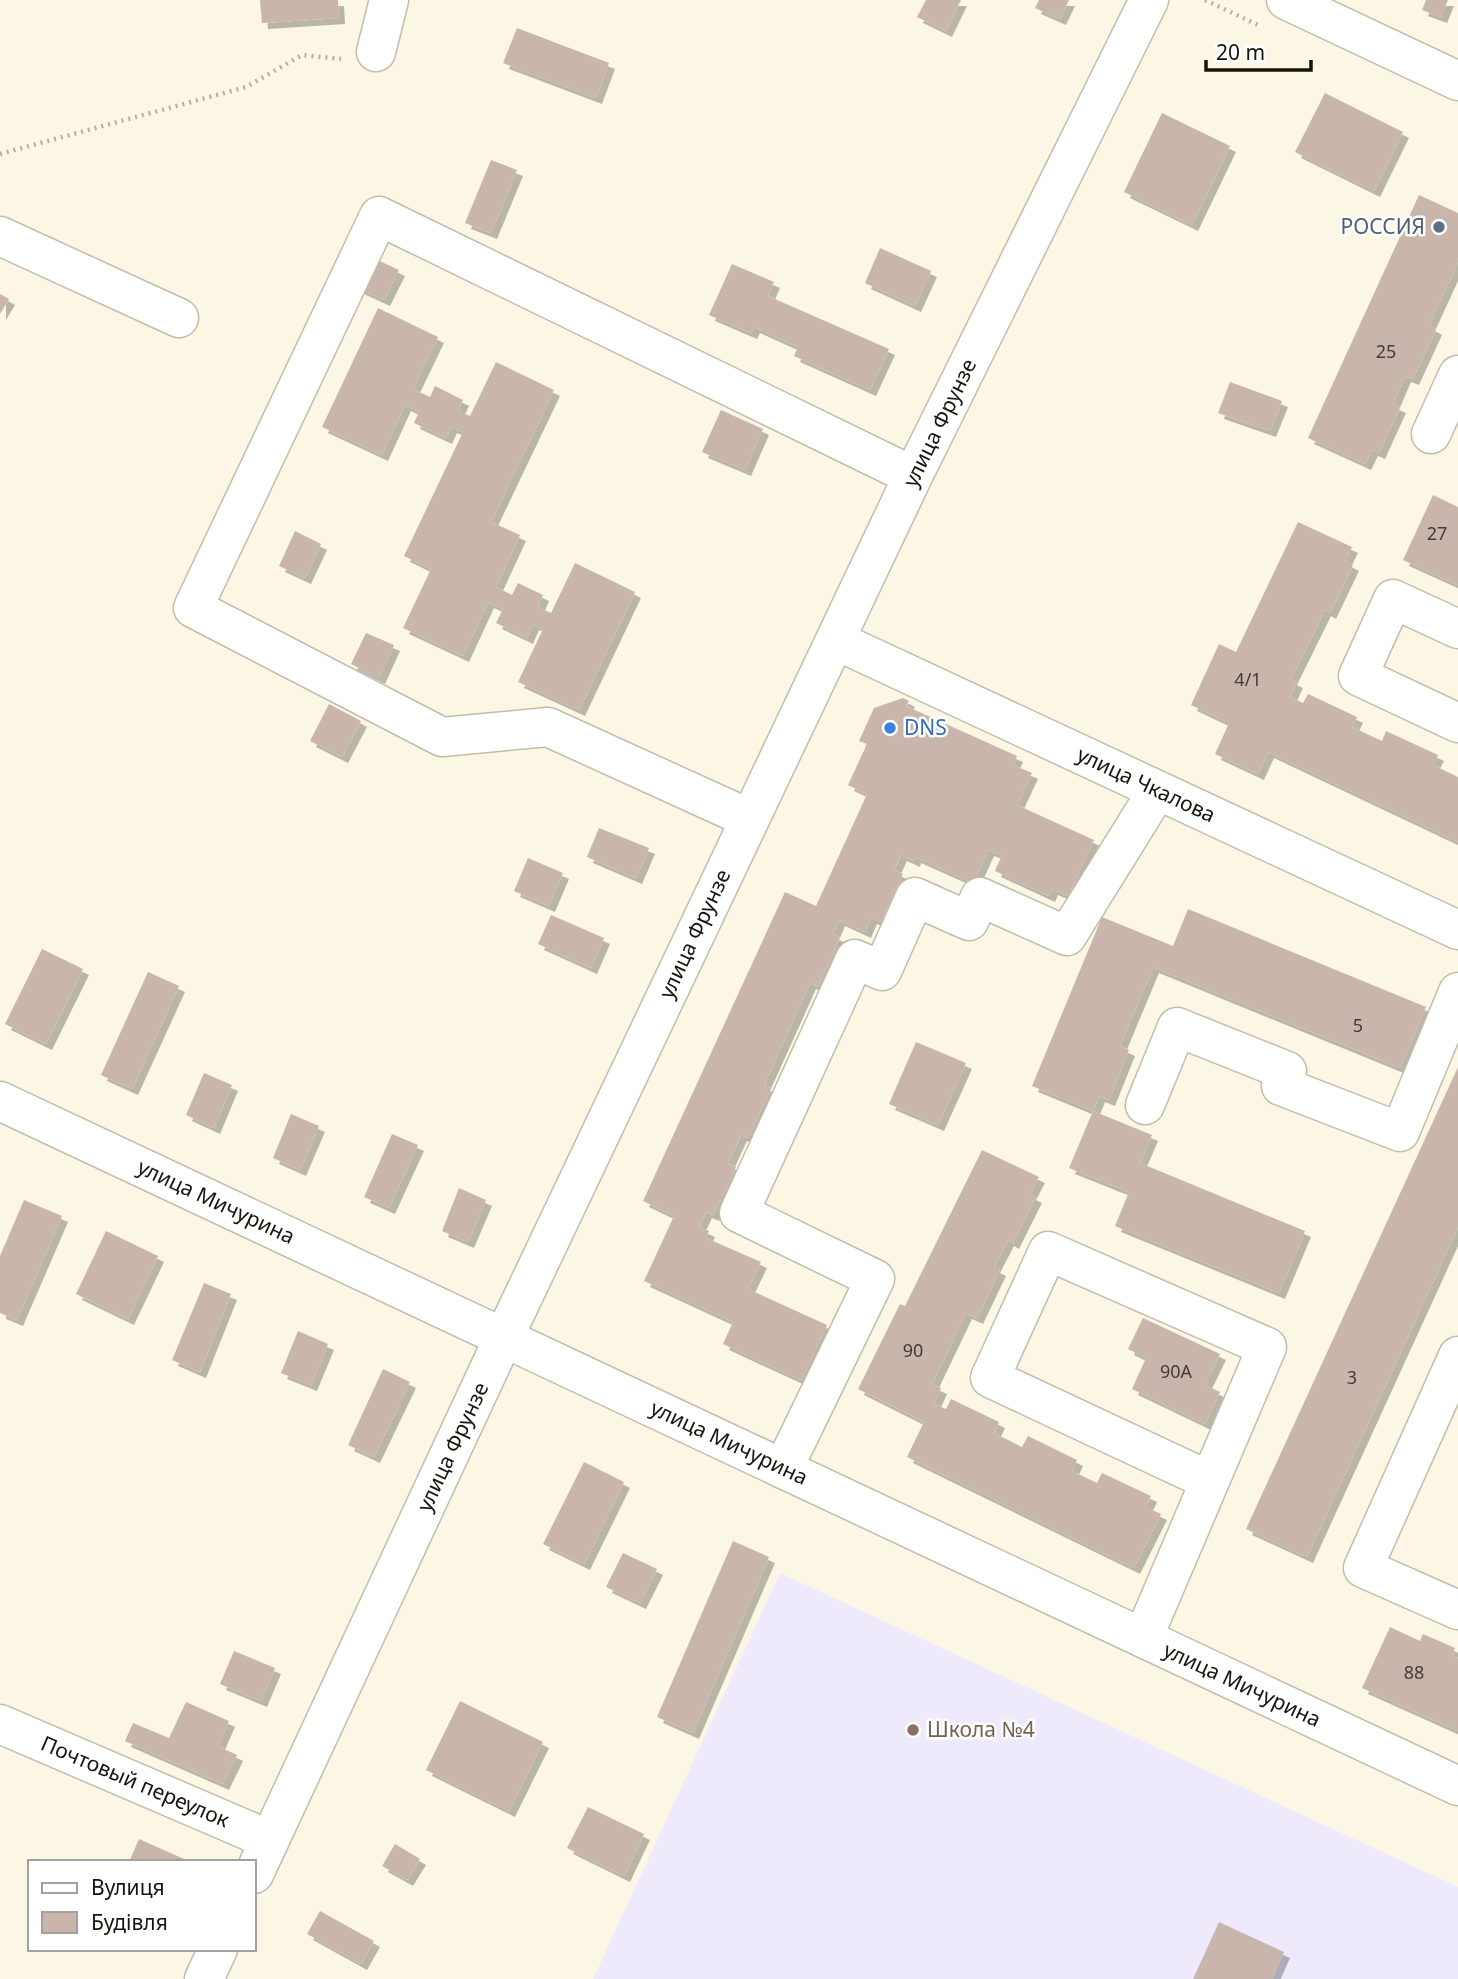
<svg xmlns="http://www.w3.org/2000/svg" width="1458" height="1979" font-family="'Noto Sans',sans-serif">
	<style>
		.education { fill: #eeeafc }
		.building { fill: #c9b5ab; filter: url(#shadow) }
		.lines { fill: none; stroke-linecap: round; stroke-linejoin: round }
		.minor-casing { stroke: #c2bdaa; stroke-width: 41 }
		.major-casing { stroke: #c2bdaa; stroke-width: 41 }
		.path { stroke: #b4b0a1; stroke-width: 4.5; stroke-dasharray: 2 5; stroke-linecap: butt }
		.minor { stroke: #fff; stroke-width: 38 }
		.major { stroke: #fff; stroke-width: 38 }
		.service-dot { fill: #5c6f8a; stroke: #fff; stroke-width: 2.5 }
		.shop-dot { fill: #3f7fe0; stroke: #fff; stroke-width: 2.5 }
		.education-dot { fill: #8d6e63; stroke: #fff; stroke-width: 2.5 }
		.labels { text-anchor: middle; stroke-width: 5; stroke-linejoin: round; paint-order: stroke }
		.number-label { font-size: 18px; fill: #423c34 }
		.service-label { font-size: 21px; fill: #4e5e75; stroke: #fff; text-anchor: end }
		.street-label { font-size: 21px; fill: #15140d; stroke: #fff }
		.shop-label { font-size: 21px; fill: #366cbe; stroke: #fff; text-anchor: start }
		.education-label { font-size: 21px; fill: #785e54; stroke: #fff; text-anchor: start }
	</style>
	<defs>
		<filter id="shadow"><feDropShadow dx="6" dy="6" stdDeviation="0" flood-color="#0004"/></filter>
	</defs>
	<rect width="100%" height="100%" fill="#fcf7e4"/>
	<path class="education" d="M780 1573 1458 1887V1979H593Z"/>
	<path class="building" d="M260 0H338L339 18 262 23Z
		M926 0H961L946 31 917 17Z
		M1039 0H1069L1060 19 1035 8Z
		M1426 0H1448L1441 17 1422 10Z
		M517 28 609 63 596 98 503 63Z
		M1325 93 1403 132 1374 191 1295 152Z
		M1162 113 1230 146 1192 225 1124 192Z
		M491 160 517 170 491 233 465 223Z
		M1419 195 1458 213V262L1429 325 1436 329 1413 379 1405 376 1393 404 1400 407 1379 453 1372 450 1365 464 1308 438Z
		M880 248 931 271 915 306 865 283Z
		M373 258 399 270 384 300 358 288Z
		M732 264 774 282 768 296 889 349 870 390 794 356 798 347 754 327 751 333 709 315Z
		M0 294 9 299 0 314Z
		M378 308 438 337 413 389 430 397 435 386 463 400 458 411 470 416 496 362 554 390 491 522 520 535 496 587 512 595 518 583 543 595 538 607 551 613 575 563 635 592 579 710 518 682 543 629 533 624 527 638 496 623 503 609 488 602 463 656 403 628 431 569 404 556 463 432 451 427 446 438 414 423 419 412 405 405 382 455 322 427Z
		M1230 382 1282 401 1270 431 1218 413Z
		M721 410 763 429 745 470 702 452Z
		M1433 495 1458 507V585L1403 560Z
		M1298 522 1352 547 1345 561 1353 565 1330 613 1325 610 1291 679 1297 682 1290 697 1303 703 1308 694 1357 717 1352 727 1382 741 1386 731 1438 755 1433 765 1458 777V842L1268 752 1258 774 1215 754 1229 723 1191 705 1219 644 1236 652Z
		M295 531 321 544 305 578 279 566Z
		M366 633 394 645 379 678 351 664Z
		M903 698 909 701 906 706 1017 756 1013 765 1032 773 1017 805 1094 840 1068 896 1052 889 1049 896 995 871 1002 855 988 850 973 883 915 857 914 861 901 855 894 870 903 874 881 922 871 918 865 932 839 920 833 934 840 937 818 987 810 983 764 1085 771 1088 748 1138 741 1135 728 1163 736 1167 713 1215 706 1212 699 1227 709 1231 706 1238 761 1262 748 1289 827 1325 801 1380 723 1344 733 1322 644 1281 674 1216 643 1201 785 892 816 906 867 794 848 785 867 744 859 741 874 708Z
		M329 704 361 721 342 757 310 741Z
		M599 828 649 848 636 878 587 857Z
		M528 858 563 873 549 906 514 891Z
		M1188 909 1426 1007 1400 1068 1153 967 1120 1046 1129 1050 1109 1100 1099 1096 1093 1111 1032 1086 1102 917 1173 946Z
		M551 915 604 938 591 968 538 944Z
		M42 949 83 969 46 1044 5 1024Z
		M148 972 179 986 132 1089 101 1075Z
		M916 1042 966 1063 938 1125 889 1104Z
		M1458 1067V1227L1307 1557 1246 1529Z
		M204 1073 232 1085 214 1128 186 1115Z
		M1093 1111 1152 1135 1140 1163 1305 1231 1279 1293 1115 1226 1129 1192 1069 1168Z
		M291 1114 319 1126 300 1170 273 1158Z
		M392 1134 418 1145 389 1208 364 1197Z
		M982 1150 1039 1177 1030 1194 1036 1197 1013 1243 1008 1240 994 1267 1000 1270 977 1318 966 1313 932 1384 941 1388 934 1404 946 1409 951 1399 999 1422 994 1433 1022 1447 1028 1436 1077 1460 1072 1471 1097 1483 1102 1473 1151 1496 1146 1507 1161 1514 1134 1568 907 1457 924 1422 858 1389 900 1304 905 1306Z
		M459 1188 486 1200 468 1242 442 1231Z
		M24 1200 62 1216 17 1320 0 1313V1256Z
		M106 1231 158 1256 128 1319 76 1294Z
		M204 1283 231 1294 200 1372 172 1360Z
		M1143 1318 1220 1354 1205 1385 1220 1392 1205 1424 1132 1389 1146 1358 1128 1349Z
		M298 1331 328 1344 311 1385 281 1373Z
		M383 1369 410 1382 374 1457 348 1445Z
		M584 1462 624 1482 584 1564 543 1544Z
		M733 1541 769 1557 693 1733 657 1717Z
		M623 1553 657 1569 640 1603 606 1587Z
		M1390 1627 1420 1641 1423 1634 1455 1648 1452 1655 1458 1658V1731L1362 1688Z
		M234 1651 275 1668 261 1701 220 1684Z
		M460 1701 543 1742 509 1811 426 1770Z
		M186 1702 229 1721 218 1746 237 1755 223 1784 125 1741 133 1723 169 1738Z
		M588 1807 644 1834 624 1876 567 1848Z
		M139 1839 191 1862H129Z
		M395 1844 420 1859 407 1880 382 1866Z
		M320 1911 374 1941 361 1964 307 1934Z
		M1219 1922 1284 1952 1272 1979H1193Z"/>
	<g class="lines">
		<defs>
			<path id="minor" d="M376 52 389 0
				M0 236 179 318
				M1431 434 1458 375
				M1458 629 1393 599 1358 676 1458 723
				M835 640 1458 930
				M750 819 548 727 442 737 193 608 379 216 913 476
				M1145 1105 1177 1027 1287 1071 1281 1086 1400 1132 1458 992
				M1458 1356 1363 1568 1458 1610
				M783 1469 875 1279 739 1213 855 959 882 971 915 897 969 921 980 897 1067 936 1157 791
				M1143 1638 1267 1347 1048 1251 990 1378 1210 1481
				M0 1724 270 1840
				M254 1874 504 1337 913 476 1149 0
				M204 1979 218 1949"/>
			<path id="major" d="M1286 0 1458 81
				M0 1101 1458 1786"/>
		</defs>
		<use href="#minor" class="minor-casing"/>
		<use href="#major" class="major-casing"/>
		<path class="path" d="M1205 0 1258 25
			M0 154 246 87 302 55 341 59"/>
		<use href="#minor" class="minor"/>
		<use href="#major" class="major"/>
	</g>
	<circle class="service-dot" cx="1439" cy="227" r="7"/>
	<circle class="shop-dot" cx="890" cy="728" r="7"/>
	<circle class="education-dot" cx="913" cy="1730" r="7"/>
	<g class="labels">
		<g class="number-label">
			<text x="1386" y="358">25</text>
			<text x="1437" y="540">27</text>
			<text x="1248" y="686">4/1</text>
			<text x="1358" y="1032">5</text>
			<text x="913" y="1357">90</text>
			<text x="1176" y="1378">90А</text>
			<text x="1352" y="1384">3</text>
			<text x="1414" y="1679">88</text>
		</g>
		<g class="service-label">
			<text x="1425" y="234">РОССИЯ</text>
		</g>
		<g class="street-label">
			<text transform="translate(940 423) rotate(-64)" y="7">улица Фрунзе</text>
			<text transform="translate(1146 785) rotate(25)" y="7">улица Чкалова</text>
			<text transform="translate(695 934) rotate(-65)" y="7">улица Фрунзе</text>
			<text transform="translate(216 1202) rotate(25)" y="7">улица Мичурина</text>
			<text transform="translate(729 1443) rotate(25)" y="7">улица Мичурина</text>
			<text transform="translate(453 1447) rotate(-65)" y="7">улица Фрунзе</text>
			<text transform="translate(1242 1685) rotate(25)" y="7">улица Мичурина</text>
			<text transform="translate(135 1782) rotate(23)" y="7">Почтовый переулок</text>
		</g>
		<g class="shop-label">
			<text x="904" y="735">DNS</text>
		</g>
		<g class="education-label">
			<text x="927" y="1737">Школа №4</text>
		</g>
	</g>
	<rect x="28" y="1860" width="228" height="91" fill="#ffffff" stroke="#a1a19e" stroke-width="2"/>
	<rect x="42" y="1883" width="35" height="10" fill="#ffffff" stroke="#a1a19e" stroke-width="2"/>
	<text x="91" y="1895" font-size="21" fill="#15140d">Вулиця</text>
	<rect x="42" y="1912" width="35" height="21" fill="#c9b5ab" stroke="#a1a19e" stroke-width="2"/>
	<text x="91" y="1930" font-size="21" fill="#15140d">Будівля</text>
	<path d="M1206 60v10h105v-10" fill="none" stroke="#15140d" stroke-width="3.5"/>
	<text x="1216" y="60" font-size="21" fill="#15140d" stroke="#ffffff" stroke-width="5" paint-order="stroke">20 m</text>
</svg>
